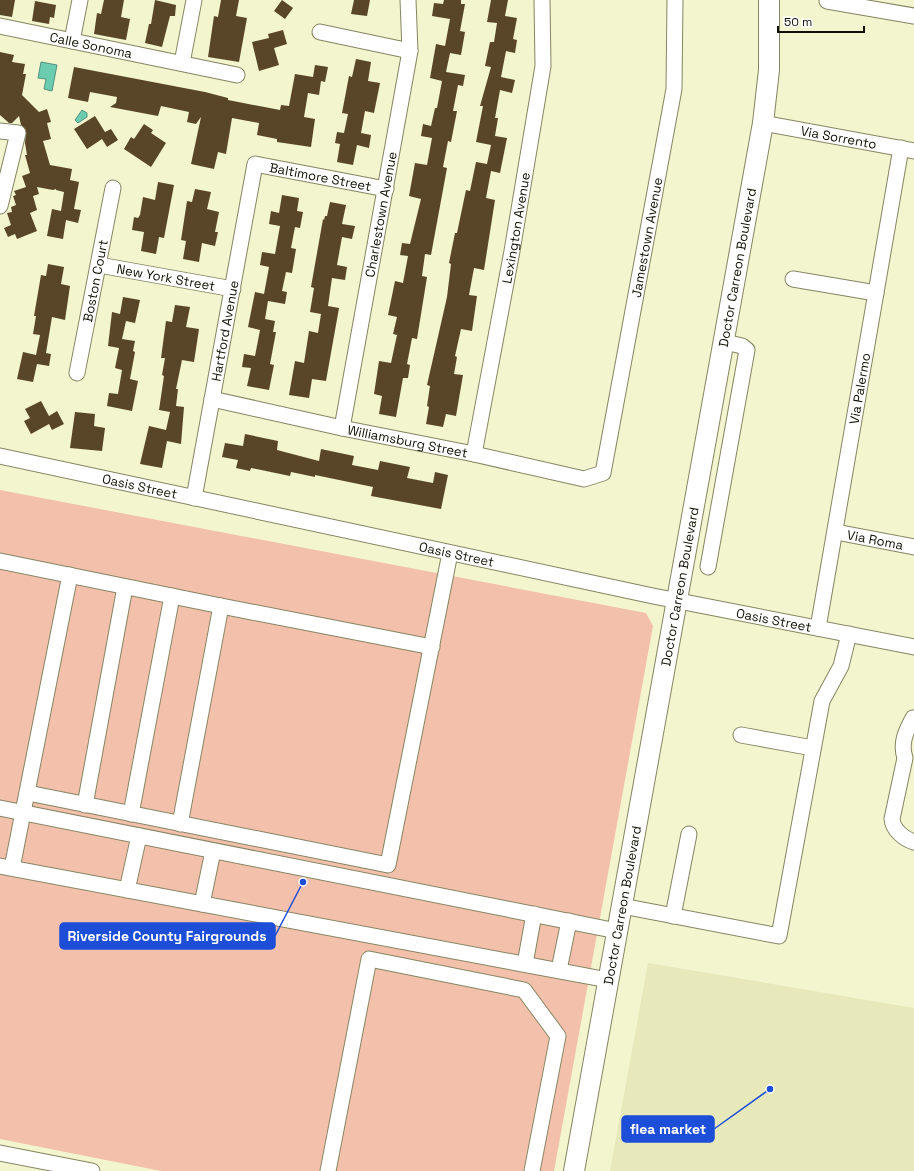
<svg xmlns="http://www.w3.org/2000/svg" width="914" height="1171" font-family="'Space Grotesk',sans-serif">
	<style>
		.built { fill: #e7e9bb }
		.green { fill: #f3c1ab }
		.water { fill: #6cccb0; stroke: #50947c }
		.building { fill: #594629 }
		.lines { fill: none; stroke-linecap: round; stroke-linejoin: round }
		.minor-casing { stroke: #858563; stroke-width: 17 }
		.major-casing { stroke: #858563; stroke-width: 22 }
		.minor { stroke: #fff; stroke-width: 15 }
		.major { stroke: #fff; stroke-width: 20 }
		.labels { text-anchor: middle; stroke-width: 4; stroke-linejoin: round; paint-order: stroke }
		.street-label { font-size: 13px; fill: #101004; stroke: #fff }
		.leader { fill: none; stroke: #1d4ed8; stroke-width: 1.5 }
		.callout-dot { fill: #1d4ed8; stroke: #fff; stroke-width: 1.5 }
		.callout { fill: #1d4ed8; stroke: #1d4ed8; stroke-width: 1.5 }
		.callout-label { font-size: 14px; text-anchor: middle; font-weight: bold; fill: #fff }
	</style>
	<rect width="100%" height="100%" fill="#f3f5ce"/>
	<path class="built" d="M648 963 914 1008V1171H610Z"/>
	<path class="green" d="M0 490 646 613 653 626 554 1171H161L0 1139Z"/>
	<path class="water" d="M41 62 57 65 52 91 44 89 46 79 38 78Z
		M82 110 87 113V117L78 123 75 120Z"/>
	<path class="building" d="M0 0H15L12 17 0 15Z
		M104 0H124L121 17 130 19 126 40 94 34 97 13 101 14Z
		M155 0 176 5 175 16H170L162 47 145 43 149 24H151Z
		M221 0H239L236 16 247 18 239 62 208 57 214 16 218 17Z
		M282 0 293 8 285 19 274 11Z
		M354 0H370L367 16 351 14Z
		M444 0H461V4H465L460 31 465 32 461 55 450 53 446 72 465 75 463 86 458 85 453 111H457L451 142 448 141 443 167 447 168 431 255 425 254 422 276 427 277 417 339 412 338 407 364 410 365 408 378H403L396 417 379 414 382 396 374 394 379 361 391 363 397 335 393 334 397 317 388 315 395 281 403 283 408 256 400 255 402 243 410 244 421 199 409 196 415 163 427 165 432 138 421 136 423 124 431 126 435 108H437L442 81 430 78 436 44 445 46 450 19 432 16 434 3 443 4Z
		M491 0H508L505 16 517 18 513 39 517 40 515 53 506 51 501 77 515 80 512 93 500 90 495 118H498L495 136 507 138 500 173 491 171 486 198 495 200 484 270 474 268 469 295 477 296 472 331 461 329 455 356 457 357 454 374 463 375 456 416 446 414 443 427 426 424 429 407 427 406 430 386 427 385 447 297 451 264 449 263 455 233H457L466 190 470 191 476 162 487 164 491 145 476 142 483 106H480L491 67 485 66 490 42H494L497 23 487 22Z
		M35 1 56 5 54 18 50 17 49 24 32 21Z
		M283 30 287 44 274 48 279 65 259 71 252 42 269 38 268 34Z
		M0 52 14 55 12 62 25 64 23 74H26L22 95 39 112 47 109 51 122 47 123 51 139 43 141 50 165 72 169 70 180 79 182 74 209 81 210 78 223 66 220 63 239 47 236 52 209 61 211 64 192 56 190V189L53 190 37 187 39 194 33 196 37 210 30 213 37 231 17 239 15 234 8 237 4 228 11 225 7 213 12 212 11 207 16 205 13 196 16 195 14 191 26 187 22 176 30 173 25 155H27L25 143 26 130 21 125 19 116 12 123H9L0 115Z
		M356 59 371 62 368 81 380 83 374 113 365 111 361 133 371 135 369 148 357 145 353 165 337 162 340 144 335 143 337 132 344 133 348 114 342 113 349 76 352 77Z
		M315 65 328 67 325 82 321 81 319 95 308 93 304 117 315 119 311 147 277 142V139L257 135 259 123 232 118 226 154 218 152 214 169 191 164 201 117 196 124 187 122 189 112 161 106 158 116 110 107 116 103 117 97 90 92 88 102 68 98 74 67 205 92 228 98V100L280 110 281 105 289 106 295 74 313 77Z
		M95 116 105 132 111 129 118 140 107 147 102 139 87 149 74 129Z
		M144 124 153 130 151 133 166 143 151 167 124 149 131 137 134 139Z
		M158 182 174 185 164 238 159 237 156 254 141 251 144 232 132 230 134 217 138 218 140 215 143 197 155 200Z
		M195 189 211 192 207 209 219 212 215 232H218L215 246 202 243 199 262 183 259 186 241 181 240 187 201 192 202Z
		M282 195 299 198 297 211 303 212 300 228 295 227 291 248 296 249 292 273 286 272 282 291 287 292 285 304 268 301 265 319 275 321 273 332H276L270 364 274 365 269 390 247 386 251 368 242 367 244 354 255 356 260 330 248 327 255 292 264 294 269 267 260 265 262 252 275 254 280 226 269 224 271 211 279 213Z
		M330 202 346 205 342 224 355 226 352 239 342 237 337 265 347 267 345 280 332 278 328 306 339 308 326 381 312 379 309 398 289 395 295 361 304 363 309 331 318 333 321 314 310 312 314 288 311 287 323 219 324 220 325 216H327Z
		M48 264 64 267 61 284 70 286 65 320 52 317 46 353 51 354 49 366 37 364 33 382 17 379 23 352 36 355 40 335 33 334 36 316H34L41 275 46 276Z
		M123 297 140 300 135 323 126 321 122 339 135 341 133 351 135 352 130 379 138 381 132 411 107 406 109 393 118 394 122 370 115 368 119 348 108 346 112 312 120 314Z
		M175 305 190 307 186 327 199 329 194 362 182 360 176 389H178L176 406 184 407 181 444 167 441 162 468 140 464 149 426 166 430 170 412 159 410 164 376 162 375 165 358H161L166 321 172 322Z
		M41 401 49 416 57 411 64 424 52 430 49 424 31 434 24 421 30 418 25 409Z
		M75 412 95 414 94 426 105 428 102 451 70 448Z
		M245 434 278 441 277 450 319 461 321 449 354 456 352 465 378 470 380 461 410 467 407 478 433 483 435 472 448 475 441 509 371 496 373 487 315 475V477L291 472 290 476 251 468 250 471 236 468 238 460 222 457 225 443 243 446Z"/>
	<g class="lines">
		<defs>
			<g id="minor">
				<path d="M827 1 914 16"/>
				<path id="s1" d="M0 26 237 75"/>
				<path d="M320 32 410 51"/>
				<path d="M72 41 80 0"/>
				<path d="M182 63 194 0"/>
				<path id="s2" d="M763 123 914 151"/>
				<path d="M0 131 18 133 0 206"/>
				<path id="s3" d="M99 265 233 289"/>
				<path d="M793 279 876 293"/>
				<path id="s4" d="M77 373 113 188"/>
				<path id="s5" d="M212 399 342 428 474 454 584 479 603 473 674 89 675 0"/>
				<path id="s6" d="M342 428 410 51 408 0"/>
				<path id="s7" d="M474 454 512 251 543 66 542 0"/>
				<path id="s8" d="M0 456 653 596 914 647"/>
				<path id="s9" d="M194 498 255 164 386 189"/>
				<path id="s10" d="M836 532 914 547"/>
				<path d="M0 561 221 606 432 647"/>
				<path d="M708 567 747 350 742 346 725 342"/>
				<path id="s11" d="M818 628 901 148"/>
				<path d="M913 718C906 731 900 743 905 758L892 819C893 830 904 839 914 842"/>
				<path d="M741 735 813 748"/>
				<path d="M28 793 388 865 450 553"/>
				<path d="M85 805 125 587"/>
				<path d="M0 808 617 931"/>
				<path d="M131 814 172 596"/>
				<path d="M180 824 221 606"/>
				<path d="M0 866 608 980"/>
				<path d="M12 868 70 575"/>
				<path d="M127 890 139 836"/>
				<path d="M202 904 213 851"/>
				<path d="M622 906 779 936 822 701 841 666 849 634"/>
				<path d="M673 916 689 834"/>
				<path d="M525 964 534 914"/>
				<path d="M559 970 569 921"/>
				<path d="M0 1153 92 1171"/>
				<path d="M328 1171 369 959 524 990 558 1036 532 1171"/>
			</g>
			<g id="major">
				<path id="s12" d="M574 1171 763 123 769 70V0"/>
			</g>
		</defs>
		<use href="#minor" class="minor-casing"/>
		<use href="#major" class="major-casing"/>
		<use href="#minor" class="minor"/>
		<use href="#major" class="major"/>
	</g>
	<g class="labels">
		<g class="street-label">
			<text dy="5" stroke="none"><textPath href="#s1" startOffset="93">Calle Sonoma</textPath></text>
			<text dy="5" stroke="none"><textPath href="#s2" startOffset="77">Via Sorrento</textPath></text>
			<text dy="5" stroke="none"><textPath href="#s9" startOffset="406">Baltimore Street</textPath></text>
			<text dy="5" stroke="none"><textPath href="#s6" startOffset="217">Charlestown Avenue</textPath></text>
			<text dy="5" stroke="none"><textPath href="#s7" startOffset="230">Lexington Avenue</textPath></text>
			<text dy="5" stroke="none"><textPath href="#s5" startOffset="640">Jamestown Avenue</textPath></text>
			<text dy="5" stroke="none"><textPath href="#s12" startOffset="918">Doctor Carreon Boulevard</textPath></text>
			<text dy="5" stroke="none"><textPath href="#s3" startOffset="68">New York Street</textPath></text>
			<text dy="5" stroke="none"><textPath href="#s4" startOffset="94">Boston Court</textPath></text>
			<text dy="5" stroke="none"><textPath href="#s9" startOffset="170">Hartford Avenue</textPath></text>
			<text dy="5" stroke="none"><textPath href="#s11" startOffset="243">Via Palermo</textPath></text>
			<text dy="5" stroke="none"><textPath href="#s5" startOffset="200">Williamsburg Street</textPath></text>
			<text dy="5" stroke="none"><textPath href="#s8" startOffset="143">Oasis Street</textPath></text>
			<text dy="5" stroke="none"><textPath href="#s10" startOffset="40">Via Roma</textPath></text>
			<text dy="5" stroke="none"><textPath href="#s8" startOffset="467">Oasis Street</textPath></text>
			<text dy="5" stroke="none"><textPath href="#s12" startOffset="594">Doctor Carreon Boulevard</textPath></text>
			<text dy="5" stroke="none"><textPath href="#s8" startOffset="791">Oasis Street</textPath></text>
			<text dy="5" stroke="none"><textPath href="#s12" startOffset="270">Doctor Carreon Boulevard</textPath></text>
		</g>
	</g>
	<path class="leader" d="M303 882L275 936M770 1089L714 1129"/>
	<g class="callout-dot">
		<circle cx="303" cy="882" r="4"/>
		<circle cx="770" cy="1089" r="4"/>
	</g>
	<g class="callout">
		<rect x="60" y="923" width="215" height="26" rx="4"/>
		<rect x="622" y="1116" width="92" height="26" rx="4"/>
	</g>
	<g class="callout-label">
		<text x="167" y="941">Riverside County Fairgrounds</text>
		<text x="668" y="1134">flea market</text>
	</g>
	<path d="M778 26v6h86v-6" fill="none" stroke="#101004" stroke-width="2"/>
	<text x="784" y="26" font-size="12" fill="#101004" stroke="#ffffff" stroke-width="3" paint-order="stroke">50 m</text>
</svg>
